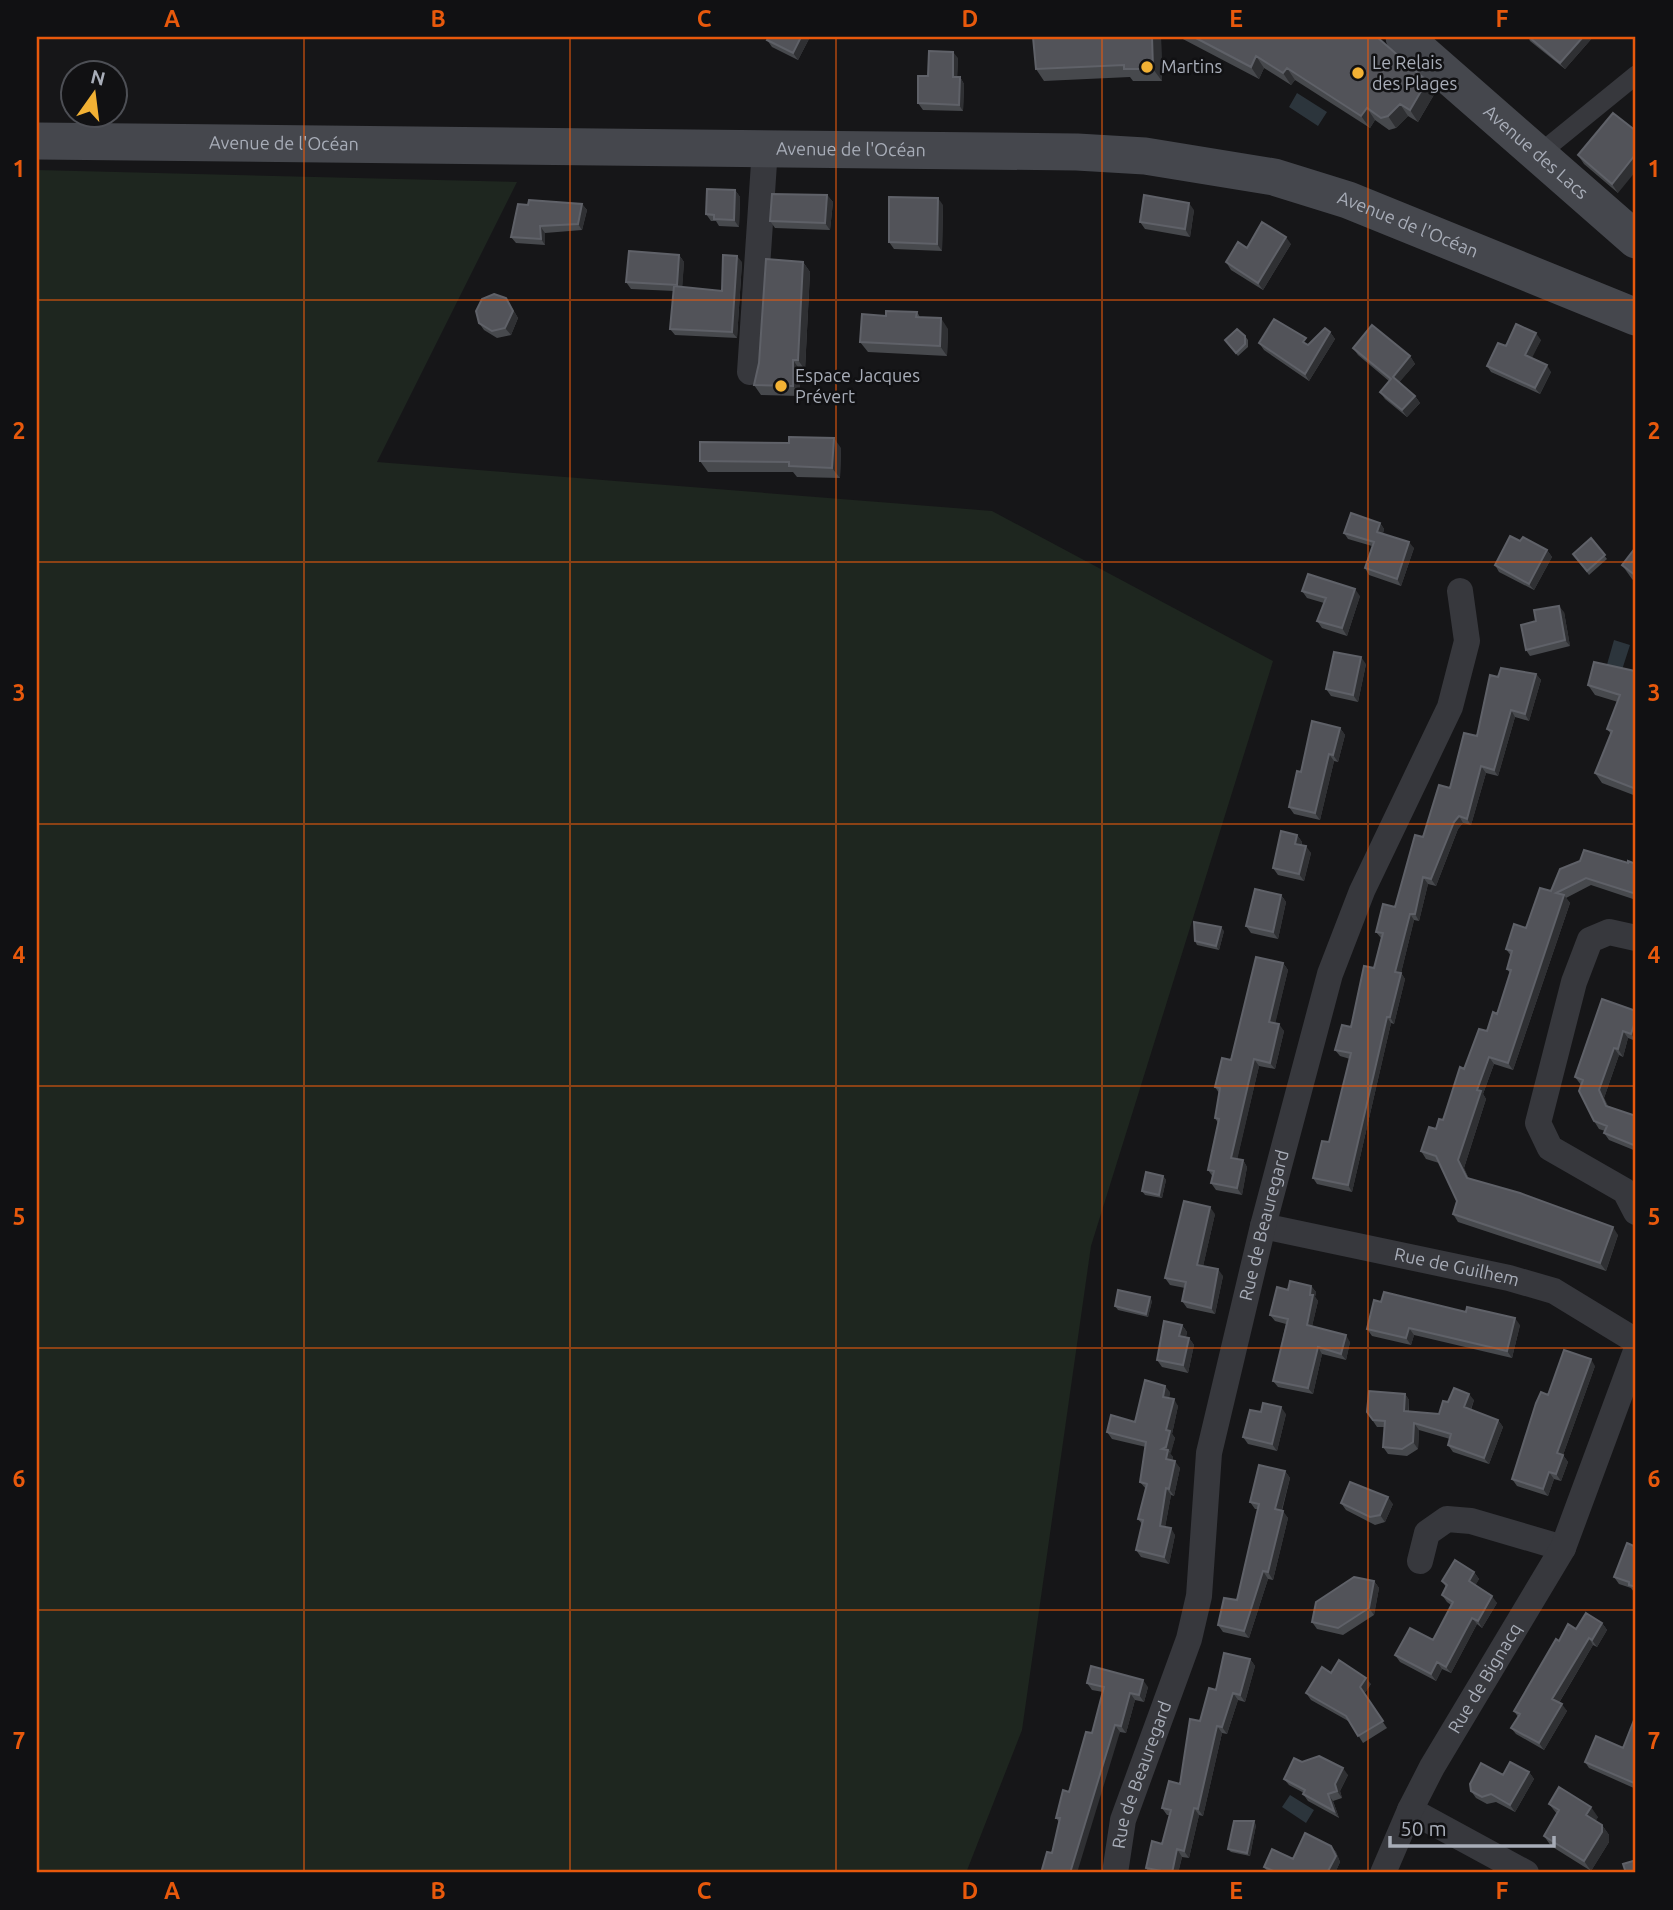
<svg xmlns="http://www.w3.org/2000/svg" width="1673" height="1910" font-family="Ubuntu,sans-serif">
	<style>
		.green { fill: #1e261f }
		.water { fill: #2c353c }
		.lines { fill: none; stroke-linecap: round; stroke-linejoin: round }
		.pedestrian { stroke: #37383d; stroke-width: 19 }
		.minor { stroke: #37383d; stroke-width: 26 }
		.secondary { stroke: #45474d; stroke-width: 37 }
		.wall { fill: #47494d }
		.shaded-wall { fill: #2f3033 }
		.building { fill: #525359; stroke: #5f6168; stroke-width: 2 }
		.grid { fill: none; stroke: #e8590c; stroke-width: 2; stroke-opacity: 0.55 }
		.poi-dot { fill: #f2b134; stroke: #111113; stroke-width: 2.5 }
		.labels { text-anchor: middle; stroke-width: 5; stroke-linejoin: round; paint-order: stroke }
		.poi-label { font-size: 18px; fill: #a8adb8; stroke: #111113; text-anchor: start }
		.street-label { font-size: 18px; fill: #a8adb8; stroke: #111113 }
		.neatline { fill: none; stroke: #e8590c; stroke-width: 2.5 }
		.grid-label { font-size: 23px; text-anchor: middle; font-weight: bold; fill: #e8590c }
	</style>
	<rect width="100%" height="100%" fill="#161618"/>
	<path class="green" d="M37 170 517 182 377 462 992 511 1273 661 1091 1246 1022 1730 966 1873H37Z"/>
	<path class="water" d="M1297 93 1327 112 1318 126 1289 107Z
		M1614 640 1630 645 1621 673 1606 668Z
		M1290 1795 1314 1810 1306 1823 1282 1807Z"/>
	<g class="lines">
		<path class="pedestrian" d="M1539 154 1636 75"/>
		<g class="minor">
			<path d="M750 372 765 148"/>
			<path d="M1636 938 1609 932 1590 940 1574 982 1538 1123 1550 1148 1625 1191 1636 1212"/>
			<path id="s1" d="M1263 1226 1509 1278 1554 1291 1636 1341"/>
			<path d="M1420 1561 1427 1533 1447 1519 1471 1521 1563 1548"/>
			<path d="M1410 1810 1526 1873"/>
			<path id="s2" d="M1115 1873 1123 1820 1189 1639 1199 1596 1209 1453 1263 1226 1330 974 1362 891 1450 707 1467 641 1460 591"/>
			<path id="s3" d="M1383 1873 1410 1810 1432 1767 1563 1548 1636 1351"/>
		</g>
		<g class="secondary">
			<path id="s4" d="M1404 37 1636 240"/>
			<path id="s5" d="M37 141 1077 152 1145 156 1274 177 1348 200 1636 317"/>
		</g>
	</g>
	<path class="wall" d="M769 37H810L798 60 772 47 767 40Z
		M1033 37H1161L1162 81H1133L1130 77 1044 81 1036 69Z
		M1179 37H1377L1435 93 1418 122 1408 116 1396 128 1389 130 1375 120 1370 128 1295 80 1291 85 1264 68 1259 79Z
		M1528 37H1593L1565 69 1530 41Z
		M958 58 957 77H960L964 84 963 111 923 110 918 103 928 76Z
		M1613 113 1618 193 1584 164 1578 155Z
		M735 190 740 197 739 227 719 226 716 221H711L706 214Z
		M827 195 833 202 830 230 775 228 770 221Z
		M582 204 587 210 582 230 545 233V245L516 243 511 237 528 205Z
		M943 205 942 251 894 249 889 242Z
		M1194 210 1190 237 1145 229 1140 222Z
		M1291 244 1263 290 1231 270 1226 262 1247 248Z
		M679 255 684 262 682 287 722 291 742 262 737 338 675 335 670 329 674 291 631 289 626 282Z
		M803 262 810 272 805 370H800V396L761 395 754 385Z
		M506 298 518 318 511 335 497 338 484 330 479 323Z
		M917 312 920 317 948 329 947 356 868 352 860 342 886 316Z
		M1330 332 1335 339 1309 381 1264 350 1259 343 1309 344Z
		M1245 336 1248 340V347L1238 356 1225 340Z
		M1541 340 1531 358 1551 372 1540 394 1491 372 1487 366 1506 346Z
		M1353 348 1410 356 1415 364 1399 382 1415 396 1420 403 1407 417 1385 399 1380 392 1389 381 1358 355Z
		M841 448 840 478 797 477 793 472H708L700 461Z
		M1380 523 1384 529 1383 533 1414 548 1401 586 1369 575 1365 568 1372 546 1348 539 1344 533Z
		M1591 538 1607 559 1589 575 1573 554Z
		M1520 541 1547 550 1552 557 1534 590 1499 572 1495 565Z
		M1636 547V583L1632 579 1622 565Z
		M1302 591 1360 596 1347 636 1322 628 1317 621 1324 603 1307 598Z
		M1564 612 1570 646 1530 656 1526 650 1536 621Z
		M1366 664 1358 702 1331 696 1326 689Z
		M1636 669V796L1602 783 1595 773 1611 734 1607 729 1618 702 1595 695 1588 685 1635 671Z
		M1536 674 1541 680 1529 721 1515 717 1498 776 1486 773 1471 825 1463 823 1458 829 1436 886 1428 884 1419 921 1414 920 1401 973 1405 979 1394 1024 1391 1023 1352 1192 1317 1184 1313 1178 1329 1142 1350 1059 1340 1056 1335 1050 1351 1027 1374 968 1381 938 1376 932 1395 907 1423 837 1477 736 1498 677Z
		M1340 728 1345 735 1338 762 1334 761 1320 820 1294 814 1289 807 1301 772Z
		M1297 835 1302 842V845L1311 853 1304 881 1278 875 1273 868Z
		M1628 863 1636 864V900L1591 885 1566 898 1570 903 1513 1070 1494 1064 1483 1094 1486 1099 1464 1168 1469 1179 1618 1235 1606 1271 1458 1222 1453 1214 1457 1201 1439 1163 1426 1159 1421 1151 1443 1120 1464 1069 1497 1014 1510 973 1507 969 1511 956 1506 949 1526 928 1551 891 1560 869Z
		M1281 895 1286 902 1278 939 1251 933 1246 926Z
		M1224 931 1219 950 1197 945 1195 941Z
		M1283 963 1288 970 1275 1023 1284 1031 1275 1069 1259 1066 1237 1159 1243 1160 1247 1167 1242 1195 1216 1190 1211 1183 1213 1177 1208 1170 1218 1123 1215 1118 1219 1093 1215 1087Z
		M1636 1011V1041L1628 1038 1623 1057 1619 1055 1604 1098 1608 1106 1636 1116V1151L1609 1140 1604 1133 1605 1131 1599 1129 1594 1121 1581 1085 1575 1077Z
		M1163 1176 1166 1180 1162 1198 1145 1195 1142 1191Z
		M1215 1214 1203 1266 1223 1276 1215 1314 1187 1308 1182 1301 1185 1288 1170 1285 1165 1278Z
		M1311 1286 1316 1292 1315 1297 1318 1301 1312 1326 1350 1342 1346 1360 1322 1354 1313 1394 1278 1387 1273 1381 1286 1324 1275 1321 1270 1315Z
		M1152 1301 1148 1317 1118 1310 1115 1306Z
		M1182 1325 1187 1332 1186 1337 1189 1338 1194 1345 1188 1373 1162 1367 1157 1360Z
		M1520 1325 1512 1358 1414 1335 1411 1345 1372 1336 1367 1329Z
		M1595 1366 1563 1455 1568 1462 1561 1481 1554 1479 1548 1496 1517 1486 1512 1479 1548 1395Z
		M1170 1392 1169 1398 1178 1406 1172 1434 1175 1438 1170 1454 1173 1457 1172 1461 1180 1468 1174 1496 1171 1495 1165 1527 1175 1535 1169 1564 1141 1557 1136 1550 1142 1524 1138 1519 1146 1489 1140 1482 1146 1447 1112 1439 1107 1432 1135 1422Z
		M1405 1394 1409 1400V1411L1439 1414 1448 1402 1474 1400 1471 1410 1498 1420 1503 1427 1489 1464 1453 1452 1448 1445 1450 1439 1419 1430 1418 1449 1407 1456 1388 1454 1383 1447 1385 1427H1377L1367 1412Z
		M1286 1414 1277 1451 1248 1444 1243 1437Z
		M1285 1471 1290 1478 1282 1511 1288 1518 1273 1580 1268 1579 1249 1638 1223 1632 1218 1625 1237 1600 1258 1509H1255L1250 1502Z
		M1341 1503 1393 1504 1385 1522 1375 1525 1346 1510Z
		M1636 1547V1593L1634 1592 1631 1588 1619 1584 1614 1577Z
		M1474 1572 1479 1579 1475 1585 1497 1603 1482 1628 1477 1624 1451 1673 1442 1669 1436 1681 1400 1662 1395 1655 1433 1640 1451 1605 1447 1602 1442 1595 1446 1587 1442 1581Z
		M1374 1581 1379 1588 1374 1615 1343 1635 1317 1629 1312 1622Z
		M1602 1623 1607 1630 1597 1647 1593 1645 1559 1703 1567 1711 1544 1750 1516 1734 1511 1728 1518 1717 1514 1711 1559 1641 1576 1629Z
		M1250 1659 1255 1666 1245 1702 1238 1700 1227 1734 1222 1733 1203 1816 1199 1815 1189 1858 1182 1857 1178 1873H1149L1146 1868 1162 1844 1170 1815H1167L1162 1808 1180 1784 1200 1721 1216 1690Z
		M1331 1673 1371 1684 1364 1694 1387 1728 1363 1743 1350 1722 1311 1700 1306 1693Z
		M1087 1683 1148 1687 1144 1702 1135 1700 1126 1733 1120 1732 1052 1853 1059 1822 1056 1818 1069 1792 1092 1733 1103 1692 1092 1690Z
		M1636 1715V1789L1589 1768 1585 1762 1623 1748Z
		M1302 1762 1348 1775 1340 1791 1342 1798 1333 1801 1339 1818 1308 1801 1303 1794 1304 1793 1289 1785 1284 1779Z
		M1529 1772 1534 1779 1515 1812 1496 1802 1487 1804 1476 1798 1471 1791 1503 1775Z
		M1549 1804 1598 1817 1595 1821 1602 1825 1609 1835V1842L1591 1871 1551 1846 1544 1836 1557 1814Z
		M1256 1825 1250 1856 1231 1852 1228 1849Z
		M1331 1846 1336 1852 1340 1862 1335 1873H1269L1264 1867Z"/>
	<path class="shaded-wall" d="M801 37H810L798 60 793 53Z
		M1152 37H1161L1162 81 1153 69Z
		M1583 37H1593L1565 69 1560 63Z
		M953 52 958 58 957 83 953 77Z
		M1256 56 1264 68 1259 79 1251 67Z
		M1287 68 1295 80 1291 85 1283 73Z
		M960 77 964 84 963 111 959 105Z
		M1427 81 1435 93 1418 122 1410 110Z
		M1400 104 1408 116 1396 128 1388 116Z
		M1367 108 1375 120 1370 128 1361 116Z
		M1635 155 1636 156V171L1618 193 1612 184Z
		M735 190 740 197 739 227 734 220Z
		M827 195 833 202 830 230 825 223Z
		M938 198 943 205 942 251 937 244Z
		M1189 203 1194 210 1190 237 1185 229Z
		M582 204 587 210 582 230 578 224Z
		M540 226 545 233V245L541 239Z
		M1286 237 1291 244 1263 290 1258 283Z
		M679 255 684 262 682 292 677 285Z
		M737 256 742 262 737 338 732 332Z
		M803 262 810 272 805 370 798 360Z
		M506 298 518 318 511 335 505 328Z
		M941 318 948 329 947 356 940 346Z
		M1330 332 1335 339 1309 381 1305 374Z
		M1536 333 1541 340 1530 362 1525 355Z
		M1410 356 1415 364 1398 384 1393 377Z
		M793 360 800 370V396L793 386Z
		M1547 365 1551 372 1540 394 1535 388Z
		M1415 396 1420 403 1407 417 1402 410Z
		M834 438 841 448 840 478 832 468Z
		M1380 523 1384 529 1382 538 1377 532Z
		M1409 542 1414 548 1401 586 1397 579Z
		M1547 550 1552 557 1534 590 1529 584Z
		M1355 589 1360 596 1347 636 1342 628Z
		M1559 606 1564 612 1570 646 1565 640Z
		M1361 657 1366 664 1358 702 1353 695Z
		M1536 674 1541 680 1529 721 1525 714Z
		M1511 710 1515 717 1498 776 1494 770Z
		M1340 728 1345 735 1338 762 1333 755Z
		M1329 754 1334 761 1320 820 1315 813Z
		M1481 766 1486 773 1471 825 1467 819Z
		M1459 816 1463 823 1458 829 1436 886 1431 879 1454 822Z
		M1297 835 1302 842 1300 851 1295 844Z
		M1306 846 1311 853 1304 881 1299 874Z
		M1423 877 1428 884 1419 921 1415 914Z
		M1281 895 1286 902 1278 939 1273 932Z
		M1564 895 1570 903 1513 1070 1508 1063Z
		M1410 914 1414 920 1401 973 1405 979 1394 1024 1390 1017 1395 972Z
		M1221 927 1224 931 1219 950 1216 946Z
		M1283 963 1288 970 1274 1029 1269 1022Z
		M1387 1017 1391 1023 1352 1192 1348 1185Z
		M1636 1019V1041L1631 1034Z
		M1279 1024 1284 1031 1275 1069 1270 1063Z
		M1623 1031 1628 1038 1623 1057 1618 1049Z
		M1614 1048 1619 1055 1604 1098 1611 1113 1606 1106 1599 1090Z
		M1489 1057 1494 1064 1483 1094 1486 1099 1464 1168 1472 1186 1467 1178 1458 1160 1477 1090Z
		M1254 1059 1259 1066 1236 1165 1231 1158Z
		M1243 1160 1247 1167 1242 1195 1237 1188Z
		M1163 1176 1166 1180 1162 1198 1159 1195Z
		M1210 1207 1215 1214 1202 1271 1197 1265Z
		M1613 1227 1618 1235 1606 1271 1600 1263Z
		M1218 1269 1223 1276 1215 1314 1211 1308Z
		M1311 1286 1316 1292 1315 1297 1318 1301 1311 1331 1307 1325Z
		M1150 1297 1152 1301 1148 1317 1146 1314Z
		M1515 1318 1520 1325 1512 1358 1507 1351Z
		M1182 1325 1187 1332 1184 1344 1179 1336Z
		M1409 1328 1414 1335 1411 1345 1406 1338Z
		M1346 1335 1350 1342 1346 1360 1341 1354Z
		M1189 1338 1194 1345 1188 1373 1183 1365Z
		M1318 1347 1322 1354 1313 1394 1308 1388Z
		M1591 1359 1595 1366 1563 1455 1568 1462 1561 1481 1556 1474 1557 1453Z
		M1165 1386 1170 1392 1168 1404 1163 1397Z
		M1405 1394 1409 1400 1408 1418 1404 1411Z
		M1469 1394 1474 1400 1469 1414 1464 1407Z
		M1174 1399 1178 1406 1172 1434 1175 1438 1171 1453 1166 1447V1430Z
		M1281 1407 1286 1414 1277 1451 1272 1444Z
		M1498 1420 1503 1427 1489 1464 1484 1458Z
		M1414 1423 1419 1430 1418 1449 1413 1442Z
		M1168 1450 1173 1457 1170 1466 1166 1459Z
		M1175 1461 1180 1468 1174 1496 1169 1489Z
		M1285 1471 1290 1478 1280 1516 1275 1509Z
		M1549 1472 1554 1479 1548 1496 1543 1489Z
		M1166 1488 1171 1495 1164 1533 1160 1526Z
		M1388 1497 1393 1504 1385 1522 1380 1515Z
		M1283 1511 1288 1518 1273 1580 1268 1572Z
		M1171 1528 1175 1535 1169 1564 1164 1557Z
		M1263 1571 1268 1579 1249 1638 1244 1631Z
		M1474 1572 1479 1579 1474 1588 1469 1581Z
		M1374 1581 1379 1588 1374 1615 1369 1608Z
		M1492 1596 1497 1603 1482 1628 1478 1621Z
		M1472 1618 1477 1624 1451 1673 1446 1667Z
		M1602 1623 1607 1630 1597 1647 1592 1640Z
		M1589 1638 1593 1645 1557 1706 1552 1699Z
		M1250 1659 1255 1666 1245 1702 1240 1695Z
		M1437 1662 1442 1669 1436 1681 1431 1674Z
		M1366 1678 1371 1684 1364 1694 1387 1728 1360 1687Z
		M1143 1680 1148 1687 1144 1702 1139 1695Z
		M1130 1693 1135 1700 1126 1733 1121 1726Z
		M1233 1693 1238 1700 1227 1734 1222 1727Z
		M1562 1704 1567 1711 1544 1750 1539 1743Z
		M1115 1725 1120 1732 1077 1873H1070Z
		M1217 1726 1222 1733 1203 1816 1198 1809Z
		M1343 1768 1348 1775 1340 1791 1342 1798 1337 1791 1335 1784Z
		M1529 1772 1534 1779 1515 1812 1510 1805Z
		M1328 1794 1333 1801 1339 1818 1334 1811Z
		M1591 1807 1598 1817 1593 1826 1586 1815Z
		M1194 1808 1199 1815 1189 1858 1184 1851Z
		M1254 1821 1256 1825 1250 1856 1247 1853Z
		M1602 1825 1609 1835V1842L1591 1871 1584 1861Z
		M1331 1846 1336 1852 1340 1862 1335 1873H1327Z
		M1177 1849 1182 1857 1178 1873H1172Z"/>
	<path class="building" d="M769 37H801L793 53 767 40Z
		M1033 37H1152L1153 69H1124V65L1036 69Z
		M1194 37H1377L1427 81 1410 110 1400 104 1388 116 1381 118 1367 108 1361 116 1287 68 1283 73 1256 56 1251 67Z
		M1529 37H1583L1560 63Z
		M929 51 953 52V77H960L959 105 918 103V76H928Z
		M1613 113 1636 131V156L1635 155 1612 184 1578 155Z
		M707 189 735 190 734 220 714 219V215L706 214Z
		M772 194 827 195 825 223 770 221Z
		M1144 195 1189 203 1185 229 1140 222Z
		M889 197 938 198 937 244 889 242Z
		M529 200 582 204 578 224 540 226 541 239 511 237 518 204 528 205Z
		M1262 222 1286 237 1258 283 1226 262 1238 242 1247 248Z
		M629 251 679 255 677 285 626 282Z
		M723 255 737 256 732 332 670 329 674 286 722 291Z
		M766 259 803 262 798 360H793V386L754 385 759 363Z
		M494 294 506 298 513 311 505 328 492 331 479 323 476 311 482 299Z
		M886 311 917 312 916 317 941 318 940 346 860 342 862 314 886 316Z
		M1274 319 1306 338 1303 342 1308 345 1325 328 1330 332 1305 374 1259 343Z
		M1516 324 1536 333 1525 355 1547 365 1535 388 1487 366 1498 343 1506 346Z
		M1372 325 1410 356 1393 377 1415 396 1402 410 1380 392 1391 379 1353 348Z
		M1237 329 1245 336V344L1236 353 1225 340Z
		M789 437 834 438 832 468 789 466V462L700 461V442L789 443Z
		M1351 513 1380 523 1377 532 1409 542 1397 579 1365 568 1374 542 1344 533Z
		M1510 536 1520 541 1523 537 1547 550 1529 584 1495 565Z
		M1591 538 1605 555 1587 571 1573 554Z
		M1636 547V576L1622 565Z
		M1308 574 1355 589 1342 628 1317 621 1326 598 1302 591Z
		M1559 606 1565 640 1526 650 1521 625 1536 621 1534 610Z
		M1334 652 1361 657 1353 695 1326 689Z
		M1594 662 1635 671 1636 669V789L1595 773 1612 731 1607 729 1620 695 1588 685Z
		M1501 668 1536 674 1525 714 1511 710 1494 770 1481 766 1467 819 1459 816 1454 822 1431 879 1423 877 1415 914H1410L1395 972 1401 973 1390 1017H1387L1348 1185 1313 1178 1322 1141 1329 1142 1351 1053 1335 1050 1342 1025 1351 1027 1364 966 1374 968 1383 933 1376 932 1383 904 1395 907 1415 835 1423 837 1439 785 1450 788 1464 733 1477 736 1490 675 1498 677Z
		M1312 721 1340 728 1333 755 1329 754 1315 813 1289 807 1297 771 1301 772Z
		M1281 831 1297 835 1295 844 1306 846 1299 874 1273 868Z
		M1584 850 1628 863V861L1636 864V894L1586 878 1556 893 1564 895 1508 1063 1489 1057 1477 1090 1481 1091 1458 1160 1467 1178 1520 1193 1613 1227 1600 1263 1453 1214 1457 1201 1436 1156 1421 1151 1429 1127 1436 1129 1439 1119 1443 1120 1460 1067 1464 1069 1479 1029 1487 1031 1493 1012 1497 1014 1511 970 1507 969 1512 951 1506 949 1514 924 1526 928 1540 888 1551 891 1560 869 1580 861Z
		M1255 889 1281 895 1273 932 1246 926Z
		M1194 922 1221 927 1216 946 1195 941Z
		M1256 957 1283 963 1269 1022 1279 1024 1270 1063 1254 1059 1231 1158 1243 1160 1237 1188 1211 1183 1214 1171 1208 1170 1219 1119 1215 1118 1220 1088 1215 1087 1222 1058 1231 1060Z
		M1602 999 1636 1011V1019L1631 1034 1623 1031 1618 1049 1614 1048 1599 1090 1606 1106 1636 1116V1146L1604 1133 1607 1126 1594 1121 1579 1091 1583 1080 1575 1077Z
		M1146 1172 1163 1176 1159 1195 1142 1191Z
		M1184 1201 1210 1207 1197 1265 1218 1269 1211 1308 1182 1301 1186 1282 1165 1278Z
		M1290 1281 1311 1286 1310 1295H1313L1307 1325 1346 1335 1341 1354 1318 1347 1308 1388 1273 1381 1288 1319 1270 1315 1277 1287 1288 1290Z
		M1118 1290 1150 1297 1146 1314 1115 1306Z
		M1384 1292 1466 1312 1467 1307 1515 1318 1507 1351 1409 1328 1406 1338 1367 1329 1374 1300 1381 1302Z
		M1164 1321 1182 1325 1179 1336 1189 1338 1183 1365 1157 1360Z
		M1564 1350 1591 1359 1557 1453 1563 1455 1556 1474 1549 1472 1543 1489 1512 1479 1536 1403 1541 1392 1548 1395Z
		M1145 1380 1165 1386 1163 1397 1174 1399 1166 1430 1170 1431 1166 1447 1162 1449 1168 1450 1166 1459 1175 1461 1169 1489 1166 1488 1160 1526 1171 1528 1164 1557 1136 1550 1143 1520 1138 1519 1147 1484 1140 1482 1146 1442 1107 1432 1111 1415 1135 1422Z
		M1454 1388 1469 1394 1464 1407 1498 1420 1484 1458 1448 1445 1451 1434 1414 1423 1413 1442 1402 1449 1383 1447 1385 1421 1373 1420 1367 1412 1369 1391 1405 1394 1404 1411 1439 1414 1443 1401 1448 1402Z
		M1263 1403 1281 1407 1272 1444 1243 1437 1250 1410 1261 1412Z
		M1259 1465 1285 1471 1275 1509 1283 1511 1268 1572 1263 1571 1244 1631 1218 1625 1224 1598 1237 1600 1259 1504 1250 1502Z
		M1350 1482 1388 1497 1380 1515 1370 1517 1341 1503Z
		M1627 1543 1636 1547V1587L1629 1585V1582L1614 1577Z
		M1455 1560 1474 1572 1469 1581 1492 1596 1478 1621 1472 1618 1446 1667 1437 1662 1431 1674 1395 1655 1410 1628 1433 1640 1453 1602 1442 1595 1447 1585 1442 1581Z
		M1354 1577 1374 1581 1369 1608 1338 1628 1312 1622 1316 1602Z
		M1586 1613 1602 1623 1592 1640 1589 1638 1552 1699 1562 1704 1539 1743 1511 1728 1520 1714 1514 1711 1556 1639 1559 1641 1568 1624 1576 1629Z
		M1224 1653 1250 1659 1240 1695 1233 1693 1222 1727 1217 1726 1198 1809 1194 1808 1184 1851 1177 1849 1172 1873 1146 1868 1152 1841 1162 1844 1171 1810 1162 1808 1169 1781 1180 1784 1190 1719 1200 1721 1209 1688 1216 1690Z
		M1339 1660 1366 1678 1360 1687 1383 1721 1358 1736 1346 1716 1306 1693 1322 1667 1331 1673Z
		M1091 1666 1143 1680 1139 1695 1130 1693 1121 1726 1115 1725 1070 1873H1041L1047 1852 1052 1853 1060 1818H1056L1063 1790 1069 1792 1086 1732 1092 1733 1104 1687 1087 1683Z
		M1636 1715V1779L1634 1783 1585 1762 1596 1736 1623 1748Z
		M1319 1756 1343 1768 1335 1784 1337 1791 1328 1794 1334 1811 1303 1794 1305 1790 1284 1779 1294 1758 1302 1762Z
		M1510 1762 1529 1772 1510 1805 1491 1794 1482 1797 1471 1791 1470 1784 1481 1763 1503 1775Z
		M1559 1787 1591 1807 1586 1815 1602 1825V1832L1584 1861 1544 1836 1559 1810 1549 1804Z
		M1234 1821H1254L1247 1853 1228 1849Z
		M1305 1833 1331 1846 1336 1856 1327 1873H1278L1264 1867 1272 1849 1293 1859Z
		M1636 1860V1873H1626L1623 1864Z"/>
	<path class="grid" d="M304 37V1873M570 37V1873M836 37V1873M1102 37V1873M1368 37V1873M37 300H1636M37 562H1636M37 824H1636M37 1086H1636M37 1348H1636M37 1610H1636"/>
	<g class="poi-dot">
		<circle cx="1147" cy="67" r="7"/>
		<circle cx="1358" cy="73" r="7"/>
		<circle cx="781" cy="386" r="7"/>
	</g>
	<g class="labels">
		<g class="poi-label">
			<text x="1372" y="69">Le Relais<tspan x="1372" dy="21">des Plages</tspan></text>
			<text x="1161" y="73">Martins</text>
			<text x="795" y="382">Espace Jacques<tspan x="795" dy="21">Prévert</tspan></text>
		</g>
		<g class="street-label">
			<text dy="6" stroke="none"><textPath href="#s5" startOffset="247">Avenue de l'Océan</textPath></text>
			<text dy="6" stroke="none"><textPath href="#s5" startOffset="814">Avenue de l'Océan</textPath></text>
			<text dy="6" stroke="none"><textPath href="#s4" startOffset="175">Avenue des Lacs</textPath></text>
			<text dy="6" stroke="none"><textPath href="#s5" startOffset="1381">Avenue de l'Océan</textPath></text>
			<text dy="6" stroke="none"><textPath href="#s2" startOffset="668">Rue de Beauregard</textPath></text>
			<text dy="6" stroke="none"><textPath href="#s1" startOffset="198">Rue de Guilhem</textPath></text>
			<text dy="6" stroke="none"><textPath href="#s3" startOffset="220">Rue de Bignacq</textPath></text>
			<text dy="6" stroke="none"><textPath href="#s2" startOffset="102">Rue de Beauregard</textPath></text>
		</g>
	</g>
	<rect width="1673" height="1910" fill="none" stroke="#111113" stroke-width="77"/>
	<g transform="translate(94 94) rotate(14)"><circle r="33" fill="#111113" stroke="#4d4f55" stroke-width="2"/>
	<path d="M0-5L12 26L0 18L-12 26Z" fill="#f2b134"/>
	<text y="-10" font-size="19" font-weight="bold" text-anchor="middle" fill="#a8adb8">N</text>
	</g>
	<path d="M1390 1836v10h164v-10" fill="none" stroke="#a8adb8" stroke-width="3.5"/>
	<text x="1400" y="1836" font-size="21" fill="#a8adb8" stroke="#111113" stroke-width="5" paint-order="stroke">50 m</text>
	<rect x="38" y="38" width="1596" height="1833" class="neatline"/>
	<g class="grid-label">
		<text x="172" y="27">A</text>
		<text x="438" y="27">B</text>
		<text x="704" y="27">C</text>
		<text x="970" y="27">D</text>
		<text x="1236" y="27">E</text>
		<text x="1502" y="27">F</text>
		<text x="19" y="177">1</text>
		<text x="1654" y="177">1</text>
		<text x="19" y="439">2</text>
		<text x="1654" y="439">2</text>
		<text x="19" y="701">3</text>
		<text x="1654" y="701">3</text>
		<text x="19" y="963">4</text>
		<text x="1654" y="963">4</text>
		<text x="19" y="1225">5</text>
		<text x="1654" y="1225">5</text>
		<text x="19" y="1487">6</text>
		<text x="1654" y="1487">6</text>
		<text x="19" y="1749">7</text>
		<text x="1654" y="1749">7</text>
		<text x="172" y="1899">A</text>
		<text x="438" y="1899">B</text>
		<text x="704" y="1899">C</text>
		<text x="970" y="1899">D</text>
		<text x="1236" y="1899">E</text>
		<text x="1502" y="1899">F</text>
	</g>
</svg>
